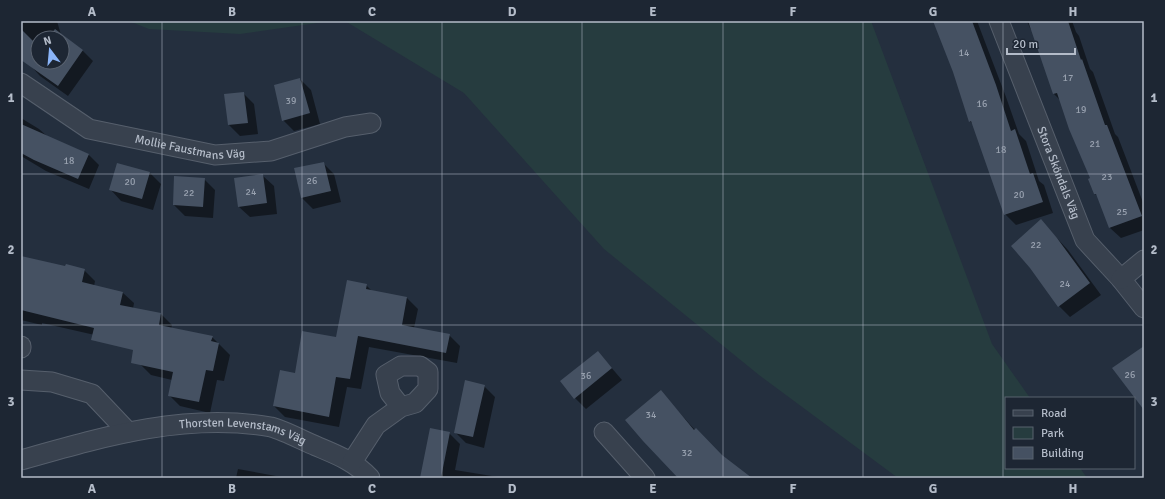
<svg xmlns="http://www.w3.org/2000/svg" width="1165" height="499" font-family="Signika,sans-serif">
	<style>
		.green { fill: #263c3f }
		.shadow { fill: #0007; fill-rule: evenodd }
		.building { fill: #455162 }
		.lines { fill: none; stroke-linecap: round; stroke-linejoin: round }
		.street-casing { stroke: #565f6c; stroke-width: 21 }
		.street { stroke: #38414e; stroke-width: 19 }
		.grid { fill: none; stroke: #b4bcc9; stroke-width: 1; stroke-opacity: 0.55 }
		.labels { text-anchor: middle; stroke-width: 3.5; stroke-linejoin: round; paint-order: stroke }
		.number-label { font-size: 10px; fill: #98a1af }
		.street-label { font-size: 12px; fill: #b4bcc9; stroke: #1d2633 }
		.neatline { fill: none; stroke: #b4bcc9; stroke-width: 1.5 }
		.grid-label { font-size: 13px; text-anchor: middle; font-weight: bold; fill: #b4bcc9 }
	</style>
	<rect width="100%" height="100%" fill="#242f3e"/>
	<path class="green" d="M129 21H331L240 34 149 29Z
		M345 21H871L992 344 1030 398H1006V468H1080L1087 478H898L759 375 604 249 464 93Z"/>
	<path class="shadow" d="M21 21H57L61 35 83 51 93 61 68 96 40 76 21 55ZM38 38H62V62H38Z
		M935 21H977L1006 97 1019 134 1026 141 1039 181 1044 185 1053 213 1016 225 1005 214 974 126 970 121 954 72Z
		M1027 21H1072L1076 32 1079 36 1090 69 1093 72 1115 134 1118 137 1144 205V230L1121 238 1110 228 1099 197 1095 194 1091 178 1061 101 1054 94 1033 32 1030 28Z
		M300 79 311 90 320 124 294 131 283 120Z
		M243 93 254 104 258 134 240 136 229 125 225 95Z
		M21 118 39 129 48 137 88 154 99 165 89 189 46 171 21 156Z
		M323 163 334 174 341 202 313 209 302 198Z
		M118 164 150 173 161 184 153 210 121 201 111 190Z
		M263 176 274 186 277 214 250 217 239 207Z
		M204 179 215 190 213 218 185 216 174 205Z
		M1041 221 1068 250 1101 295 1070 317 1059 306 1031 268Z
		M21 257 66 267 84 270 95 281 94 286 123 293 134 303 133 309 161 314 172 325 171 329 212 337 230 355 224 381 217 380 210 413 180 406 169 395 172 380 151 375 140 364 143 346 42 323V325L21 320Z
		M366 285 373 292 407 298 418 309 414 328 449 335 460 346 457 363 369 347 361 389 347 387 339 427 285 417 274 406 296 374 337 338Z
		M598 352 622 380 586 409 575 398Z
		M484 386 495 397 484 448 466 443 455 432Z
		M661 392 695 430 724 458 750 478H680Z
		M449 433 460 444 455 470 504 478H421Z
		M238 469 287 478H236Z"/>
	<path class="building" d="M933 21H972L996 85 1011 131 1015 129 1030 174 1033 173 1043 202 1004 215 971 121 969 122 953 72Z
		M1028 21H1068L1081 60 1082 59 1105 125H1107L1142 216 1109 228 1096 194H1094L1088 179 1090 178 1069 129 1057 93 1053 94Z
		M21 29 38 46V62H62V38H48L55 29 83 50 58 86 21 60Z
		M300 78 310 113 282 121 274 85Z
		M244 92 248 123 228 125 224 94Z
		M21 124 89 154 78 179 34 160 21 153Z
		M324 162 331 191 301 198 294 168Z
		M117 163 150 172 142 199 109 190Z
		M263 174 267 203 238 207 234 178Z
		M174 176 205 178 203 207 173 205Z
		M1041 219 1057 238 1090 283 1058 307 1030 268 1011 246Z
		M21 256 65 266 66 264 85 269 82 282 123 292 120 305 161 313 159 325 213 336 211 341 219 343 213 371 206 370 199 402 168 396 173 372 131 363 133 350 91 340 94 328 21 310Z
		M347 280 367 284 366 289 407 297 402 325 450 334 446 353 358 336 350 379 336 377 329 417 273 406 280 370 295 373 302 331 336 337Z
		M1144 346V410L1112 368Z
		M598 351 612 368 574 399 560 381Z
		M465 380 485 385 473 437 454 433Z
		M661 390 694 430 696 428 722 455 752 478H678L643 441 625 420Z
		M430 428 450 432 441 478H420Z"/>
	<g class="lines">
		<defs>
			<g id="street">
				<path id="s1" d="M999 21 1085 240 1121 279 1144 308"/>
				<path id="s2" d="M21 83 89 129 215 155 271 151 345 127 371 123"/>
				<path d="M1121 279 1144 260"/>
				<path d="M21 348V346"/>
				<path d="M21 380 52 382 92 394 128 432"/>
				<path d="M604 432 645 478"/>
				<path id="s3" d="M21 460C102 437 186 412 271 427 283 430 304 441 316 446 337 455 354 461 370 478"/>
				<path d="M352 462 376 425 401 407 415 403 428 389V372L420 366H401L386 375 390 393 401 407"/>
			</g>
		</defs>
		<use href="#street" class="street-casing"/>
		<use href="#street" class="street"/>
	</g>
	<path class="grid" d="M162 21V478M302 21V478M442 21V478M582 21V478M723 21V478M863 21V478M1003 21V478M21 174H1144M21 325H1144"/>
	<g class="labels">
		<g class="number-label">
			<text x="964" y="56">14</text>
			<text x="1068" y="81">17</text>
			<text x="291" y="104">39</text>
			<text x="982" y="107">16</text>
			<text x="1081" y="113">19</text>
			<text x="1095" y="147">21</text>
			<text x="1001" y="153">18</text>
			<text x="69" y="164">18</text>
			<text x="1107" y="180">23</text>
			<text x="312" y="184">26</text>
			<text x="130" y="185">20</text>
			<text x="251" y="195">24</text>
			<text x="189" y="196">22</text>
			<text x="1019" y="198">20</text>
			<text x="1122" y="215">25</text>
			<text x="1036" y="248">22</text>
			<text x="1065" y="287">24</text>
			<text x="1130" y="378">26</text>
			<text x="586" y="379">36</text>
			<text x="651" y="418">34</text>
			<text x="687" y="456">32</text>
		</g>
		<g class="street-label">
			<text dy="4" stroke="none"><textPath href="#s2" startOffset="185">Mollie Faustmans Väg</textPath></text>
			<text dy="4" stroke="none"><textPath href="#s1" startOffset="163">Stora Sköndals Väg</textPath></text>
			<text dy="4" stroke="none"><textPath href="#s3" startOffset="227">Thorsten Levenstams Väg</textPath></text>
		</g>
	</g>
	<rect width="1165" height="499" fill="none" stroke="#1d2633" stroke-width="44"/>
	<rect x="1005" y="397" width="130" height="72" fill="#1d2633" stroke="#59626f"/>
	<rect x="1013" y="410" width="20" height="6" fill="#38414e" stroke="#59626f"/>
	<text x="1041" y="417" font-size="12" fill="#b4bcc9">Road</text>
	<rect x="1013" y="427" width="20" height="12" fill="#263c3f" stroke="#59626f"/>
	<text x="1041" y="437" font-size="12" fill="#b4bcc9">Park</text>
	<rect x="1013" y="447" width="20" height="12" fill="#455162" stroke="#59626f"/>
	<text x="1041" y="457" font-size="12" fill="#b4bcc9">Building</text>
	<g transform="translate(50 50) rotate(344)"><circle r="19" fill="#1d2633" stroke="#59626f"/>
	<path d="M0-3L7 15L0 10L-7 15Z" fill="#8ab4f8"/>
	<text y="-6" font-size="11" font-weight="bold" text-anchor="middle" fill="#b4bcc9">N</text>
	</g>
	<path d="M1007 48v6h68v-6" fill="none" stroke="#b4bcc9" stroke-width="2"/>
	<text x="1013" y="48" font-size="12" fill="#b4bcc9" stroke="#1d2633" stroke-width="3" paint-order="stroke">20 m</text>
	<rect x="22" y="22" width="1121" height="455" class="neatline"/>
	<g class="grid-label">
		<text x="92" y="16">A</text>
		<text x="232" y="16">B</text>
		<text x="372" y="16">C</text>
		<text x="512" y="16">D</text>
		<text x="653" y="16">E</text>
		<text x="793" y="16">F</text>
		<text x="933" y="16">G</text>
		<text x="1073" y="16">H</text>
		<text x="11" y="102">1</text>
		<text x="1154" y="102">1</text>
		<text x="11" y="254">2</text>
		<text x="1154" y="254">2</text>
		<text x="11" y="406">3</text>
		<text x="1154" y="406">3</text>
		<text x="92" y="493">A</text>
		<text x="232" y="493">B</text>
		<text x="372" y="493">C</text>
		<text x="512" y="493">D</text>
		<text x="653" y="493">E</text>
		<text x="793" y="493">F</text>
		<text x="933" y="493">G</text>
		<text x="1073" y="493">H</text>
	</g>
</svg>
